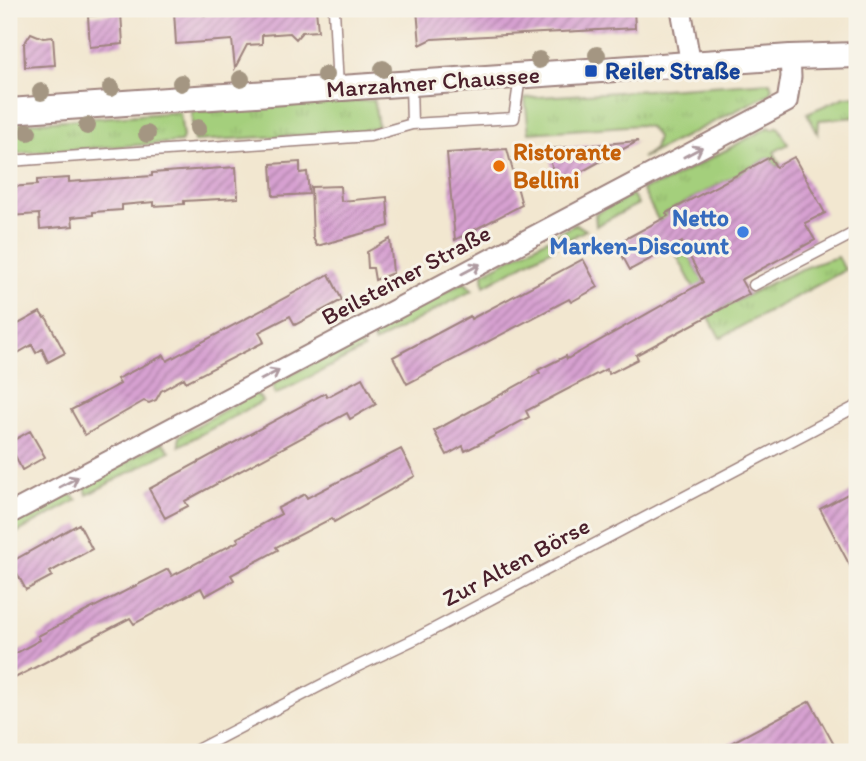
<svg xmlns="http://www.w3.org/2000/svg" width="866" height="761" font-family="Itim,sans-serif">
	<style>
		.grass { fill: url(#grass-tufts); stroke: #777754; stroke-width: 2 }
		.building { fill: url(#building-hatch) }
		.lines { fill: none; stroke-linecap: round; stroke-linejoin: round }
		.service-casing { stroke: #9e837e; stroke-width: 13 }
		.minor-casing { stroke: #9e837e; stroke-width: 23 }
		.tertiary-casing { stroke: #9e837e; stroke-width: 28 }
		.service { stroke: #fff; stroke-width: 10 }
		.minor { stroke: #fff; stroke-width: 19 }
		.tertiary { stroke: #fff; stroke-width: 24 }
		.tree { fill: #a49682 }
		.oneway { stroke: #ae9aa0 }
		.transit-dot { fill: #1a4fb4; stroke: #f7f3e8; stroke-width: 2.5 }
		.food-dot { fill: #e8710a; stroke: #f7f3e8; stroke-width: 2.5 }
		.shop-dot { fill: #3f7fe0; stroke: #f7f3e8; stroke-width: 2.5 }
		.labels { text-anchor: middle; stroke-width: 6; stroke-linejoin: round; paint-order: stroke }
		.transit-label { font-size: 24px; font-weight: bold; fill: #164399; stroke: #f7f3e8; text-anchor: start }
		.street-label { font-size: 24px; fill: #4a1f2b; stroke: #f7f3e8 }
		.food-label { font-size: 24px; font-weight: bold; fill: #c56008; stroke: #f7f3e8; text-anchor: start }
		.shop-label { font-size: 24px; font-weight: bold; fill: #366cbe; stroke: #f7f3e8; text-anchor: end }
	</style>
	<defs>
		<pattern id="grass-tufts" width="24" height="20" patternUnits="userSpaceOnUse" patternTransform="scale(1.75)"><rect width="24" height="20" fill="#a4cf7c"/><path d="M3 7l-1-3M5 7V3M7 7l1-3M15 17l-1-3M17 17v-4M19 17l1-3" fill="none" stroke="#8fb16b"/></pattern>
		<pattern id="building-hatch" width="6" height="6" patternUnits="userSpaceOnUse" patternTransform="scale(1.75)"><rect width="6" height="6" fill="#d7a1d1"/><path d="M-1 1l2-2M0 6l6-6M5 7l2-2" fill="none" stroke="#b083aa"/></pattern>
	</defs>
	<rect width="100%" height="100%" fill="#f7f3e8"/>
	<filter id="ink" filterUnits="userSpaceOnUse"><feTurbulence type="fractalNoise" baseFrequency=".0143" numOctaves="2"/><feDisplacementMap in="SourceGraphic" scale="14" xChannelSelector="R" yChannelSelector="G"/><feConvolveMatrix kernelMatrix="1 2 1 2 8 2 1 2 1" color-interpolation-filters="sRGB"/></filter>
	<filter id="wash" filterUnits="userSpaceOnUse"><feTurbulence type="fractalNoise" baseFrequency=".00686" numOctaves="4" result="noise"/><feDisplacementMap in="SourceGraphic" scale="28" xChannelSelector="R" yChannelSelector="G"/><feGaussianBlur stdDeviation="1.57" result="paint"/><feColorMatrix in="noise" values="0 0 0 0 0 0 0 0 0 0 0 0 0 0 0 0 0 1.4 0 .05"/><feComposite in="paint" operator="in"/></filter>
	<g filter="url(#wash)">
		<rect width="100%" height="100%" fill="#f2e7d0"/>
		<path class="grass" d="M770 82 772 88 769 94 642 158 654 149 657 137 649 127 640 125 529 133 525 98Z
			M857 96V117L819 120 818 134 807 113 845 97Z
			M374 100 378 127 359 132 194 141 191 112Z
			M180 112 183 138 181 142 9 154V124Z
			M778 126 788 144 774 152 780 164 776 167 770 157 666 213 719 310C758 290 795 268 838 257L845 270 720 338 642 189 666 182 769 127 773 129Z
			M632 194 638 204 596 226 595 214Z
			M576 224 586 230 484 286 483 273Z
			M464 282 473 290 374 343 372 331Z
			M355 341 364 349 275 395 273 384Z
			M255 393 263 401 179 446V436Z
			M162 442 170 451 87 495 85 485Z
			M69 493 77 500 9 537V525Z"/>
		<g id="blocks">
			<path class="building" d="M203 9 204 15 245 12V9H316L318 31 302 32 296 39 290 33 262 35V44L247 45 235 68 232 40 176 44 174 11Z
				M417 9H634L635 28 432 39 420 45Z
				M121 13 123 44 90 47 88 16Z
				M31 33 43 38 53 37 55 65 25 67 24 44Z
				M638 141 557 185 547 149Z
				M507 149 522 205 455 240 447 153Z
				M770 157 776 167 794 157 825 213 805 223 815 240 741 280 749 294 636 355 638 359 609 374 606 369 526 411 529 417 498 434 465 451 463 446 447 455 434 431 540 373 538 370 566 356 567 359 703 282 682 242 630 270 616 244 668 216 666 213Z
				M300 162V173L307 172 309 194 273 196 271 164Z
				M236 167 238 198 184 201V204L154 206V202L122 205V210L93 212V215L72 217 73 226 40 229 39 214 9 216V187L37 185V180L69 178V182L152 176V173Z
				M340 186 341 201 387 197 389 226 317 246 313 238 311 187Z
				M390 239 393 273 375 280 373 268H368L367 252Z
				M583 259 598 287 571 302 569 299 407 384 393 357 470 316 471 319Z
				M329 274 342 300 295 325 290 316 259 332 264 342 186 382 184 378 161 391 156 400 149 403 144 401 85 435 71 410 120 384 117 379 164 355 167 361Z
				M40 312 44 318 46 317 65 353 48 362 42 349 36 353 32 345 9 358V329Z
				M362 378 376 404 350 419 347 413 185 501 188 506 165 518 149 489 325 393 327 397Z
				M30 431 45 457 22 470 9 443Z
				M401 449 415 476 334 522 332 518 276 547 278 550 231 575 234 580 205 596 201 588 134 624 130 618 9 681V657L40 640 38 636 168 569 172 576 239 541 237 538 281 514 278 508 305 494 307 498Z
				M857 489V579L820 509Z
				M79 524 92 549 50 572 52 576 26 590 11 562Z
				M810 701 838 752H714Z"/>
		</g>
	</g>
	<g filter="url(#ink)">
		<use href="#blocks" fill-opacity="0" stroke="#9e837e" stroke-width="2"/>
		<g class="lines">
			<defs>
				<path id="service" d="M334 9 338 88
					M411 84 412 124
					M9 161 370 136 412 124 514 118 520 77
					M754 285 856 232
					M193 752 354 668 415 639 857 406"/>
				<path id="minor" d="M681 9 691 65
					M9 514 787 102 791 77 790 57"/>
				<path id="tertiary" d="M9 111 790 57 857 55"/>
			</defs>
			<use href="#service" class="service-casing"/>
			<use href="#minor" class="minor-casing"/>
			<use href="#tertiary" class="tertiary-casing"/>
			<use href="#service" class="service"/>
			<use href="#minor" class="minor"/>
			<use href="#tertiary" class="tertiary"/>
		</g>
		<g class="tree">
			<circle cx="597" cy="55" r="9"/>
			<circle cx="539" cy="60" r="9"/>
			<circle cx="383" cy="69" r="9"/>
			<circle cx="325" cy="75" r="9"/>
			<circle cx="241" cy="79" r="9"/>
			<circle cx="181" cy="83" r="9"/>
			<circle cx="111" cy="88" r="9"/>
			<circle cx="41" cy="92" r="9"/>
			<circle cx="87" cy="126" r="9"/>
			<circle cx="198" cy="128" r="9"/>
			<circle cx="28" cy="132" r="9"/>
			<circle cx="147" cy="134" r="9"/>
		</g>
		<defs><path id="oneway-shaft" d="M-6 0H5M1.5-3L5.5 0L1.5 3" fill="none" stroke-width="1.6" stroke-linecap="round" stroke-linejoin="round" transform="scale(1.75)"/></defs>
		<g class="oneway">
			<use href="#oneway-shaft" transform="translate(693 152) rotate(-28)"/>
			<use href="#oneway-shaft" transform="translate(471 269) rotate(-28)"/>
			<use href="#oneway-shaft" transform="translate(270 375) rotate(-28)"/>
			<use href="#oneway-shaft" transform="translate(69 482) rotate(-28)"/>
		</g>
	</g>
	<rect class="transit-dot" x="584" y="64" width="14" height="14" rx="3.5"/>
	<circle class="food-dot" cx="499" cy="166" r="7"/>
	<circle class="shop-dot" cx="743" cy="232" r="7"/>
	<g class="labels">
		<g class="transit-label">
			<text x="605" y="79">Reiler Straße</text>
		</g>
		<g class="street-label">
			<text transform="translate(433 82) rotate(-4)" y="8">Marzahner Chaussee</text>
			<text transform="translate(406 275) rotate(-28)" y="8">Beilsteiner Straße</text>
			<text transform="translate(516 562) rotate(-28)" y="8">Zur Alten Börse</text>
		</g>
		<g class="food-label">
			<text x="513" y="160">Ristorante<tspan x="513" dy="28">Bellini</tspan></text>
		</g>
		<g class="shop-label">
			<text x="729" y="226">Netto<tspan x="729" dy="28">Marken-Discount</tspan></text>
		</g>
	</g>
	<rect width="866" height="761" fill="none" stroke="#f7f3e8" stroke-width="35"/>
</svg>
